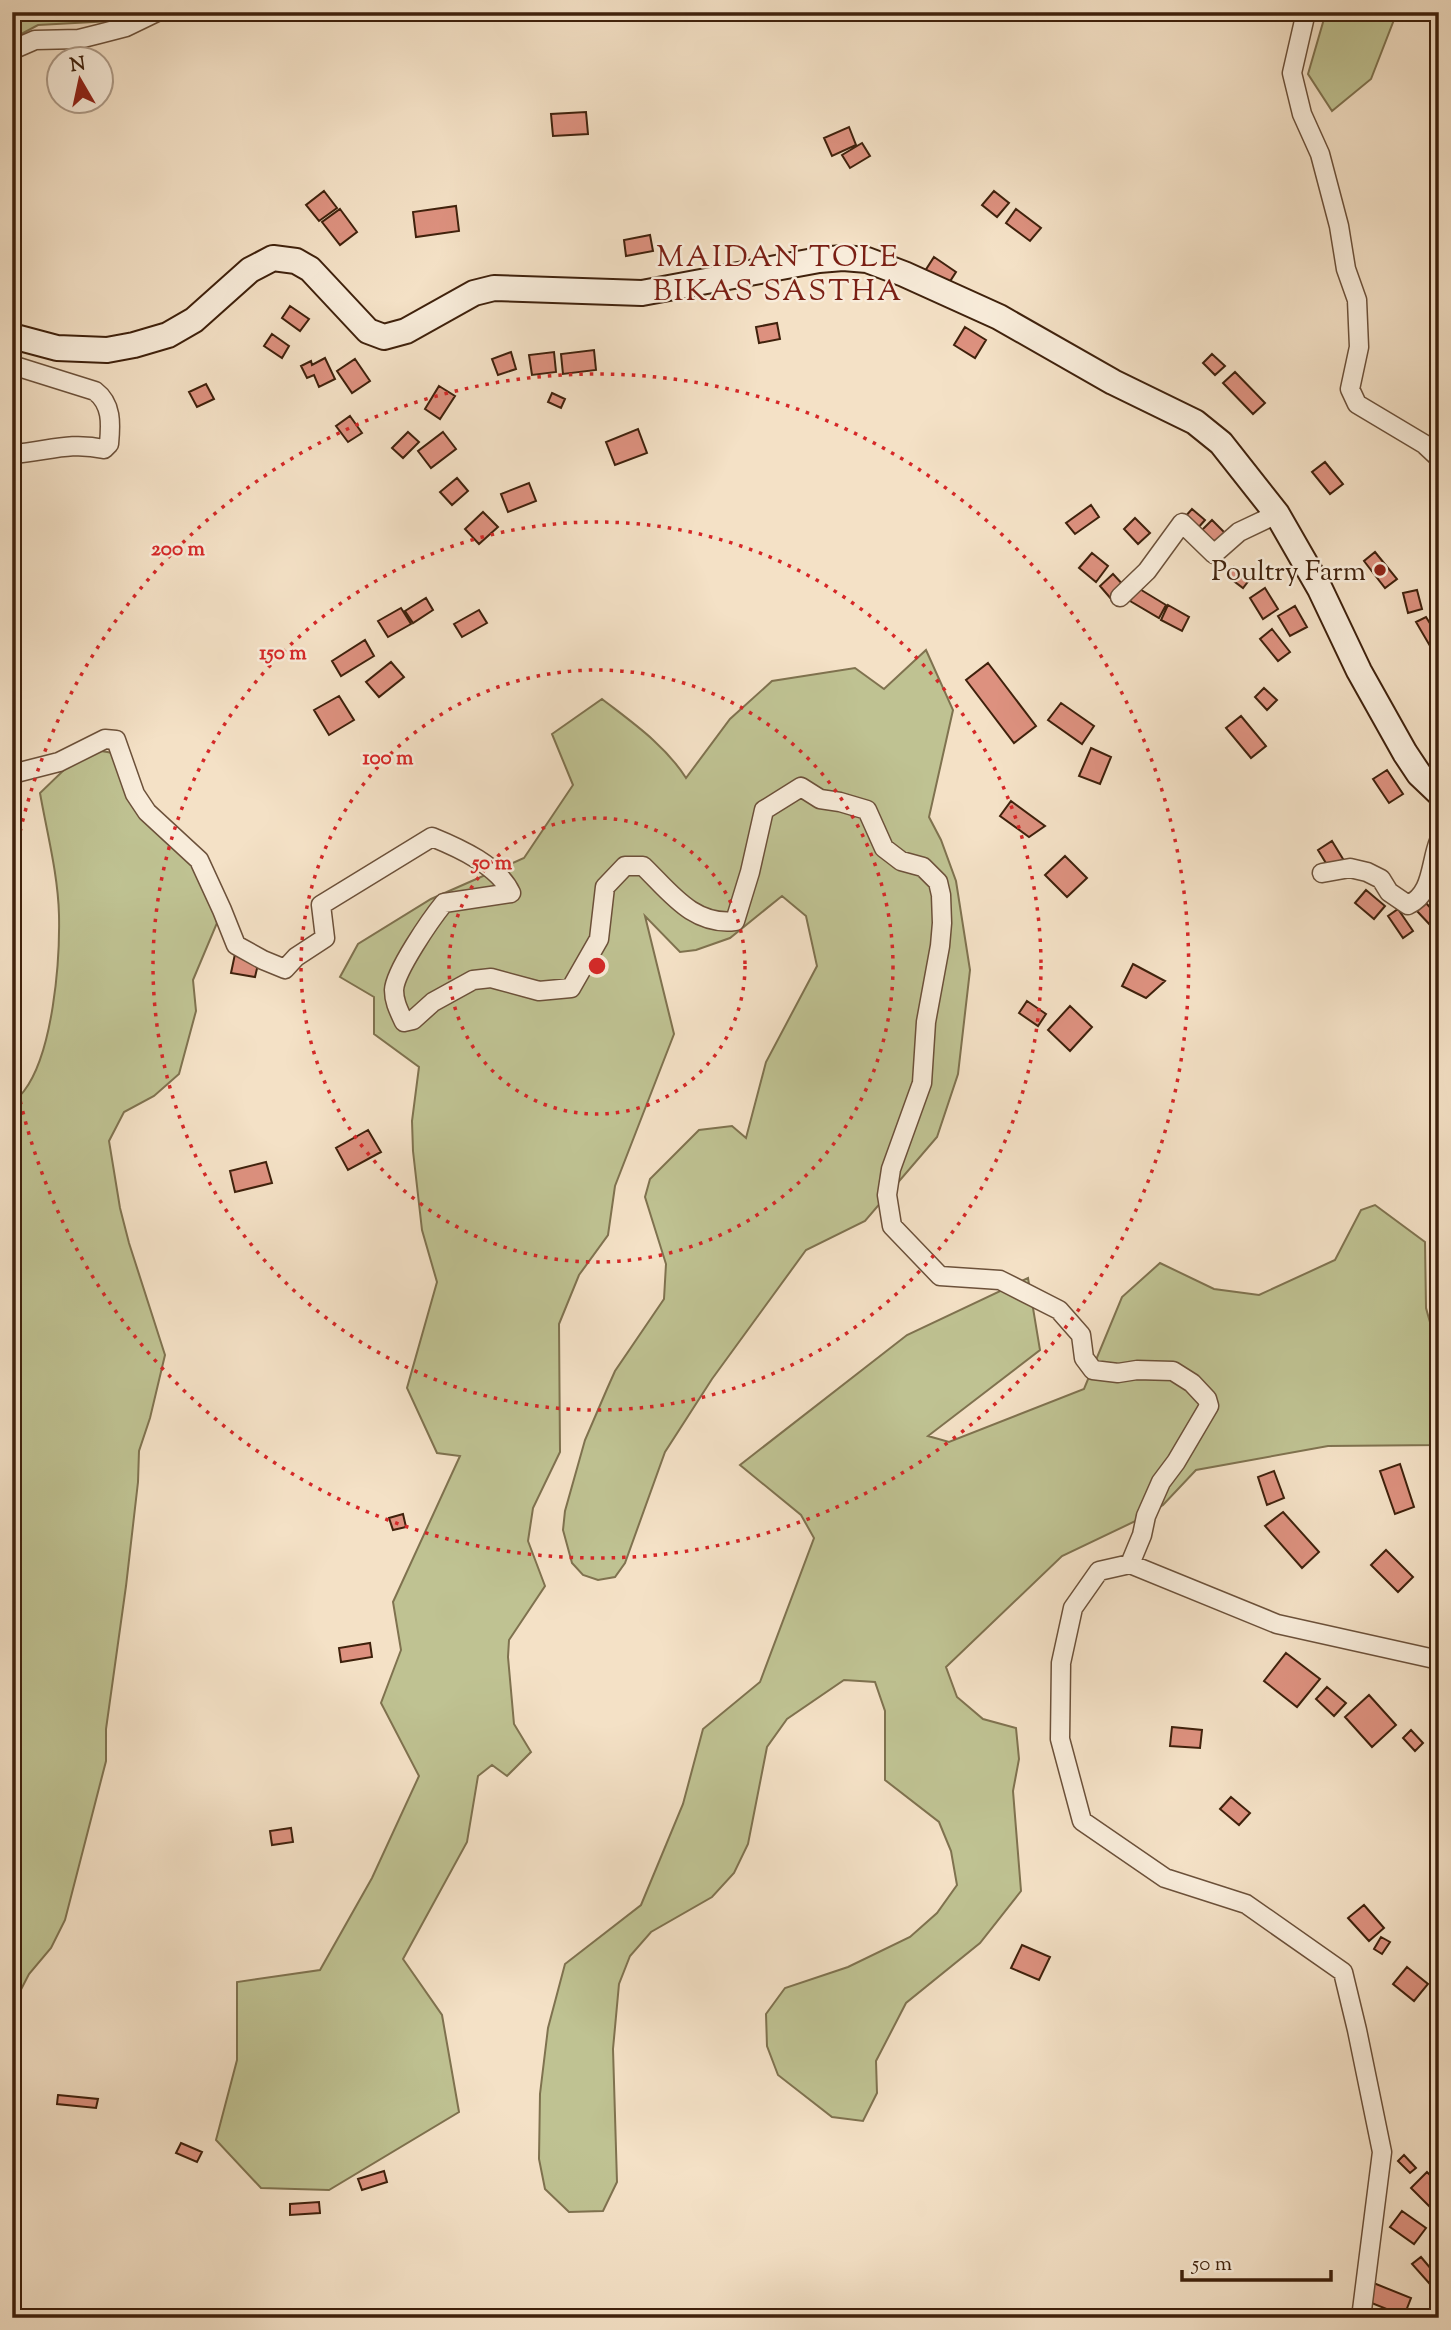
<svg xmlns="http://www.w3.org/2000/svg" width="1451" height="2330" font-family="'Sorts Mill Goudy',serif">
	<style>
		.green { fill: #bfc292; stroke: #7f724f; stroke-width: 2 }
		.building { fill: #dd917f; stroke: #3f210c; stroke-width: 2 }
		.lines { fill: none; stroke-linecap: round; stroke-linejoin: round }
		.street-casing { stroke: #6c513a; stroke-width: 21 }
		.secondary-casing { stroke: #3f210c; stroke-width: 28 }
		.street { stroke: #f8ecda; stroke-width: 18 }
		.secondary { stroke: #f8ecda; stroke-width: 24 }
		.ring { fill: none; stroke: #d62828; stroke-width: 3.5; stroke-dasharray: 3.5 7 }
		.poi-dot { fill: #8f2418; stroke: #f8ecda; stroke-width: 2.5 }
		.labels { text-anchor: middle; stroke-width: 5; stroke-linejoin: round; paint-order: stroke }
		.poi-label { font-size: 28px; fill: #3f210c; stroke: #f8ecda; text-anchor: end }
		.neighbourhood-label { font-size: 30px; letter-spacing: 2px; fill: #7a1f14; stroke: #f8ecda }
		.centre { fill: #d62828; stroke: #f8ecda; stroke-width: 3.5 }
		.ring-label { font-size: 21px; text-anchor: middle; font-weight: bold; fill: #d62828; stroke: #f8ecda; stroke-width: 5; stroke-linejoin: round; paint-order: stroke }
	</style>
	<rect width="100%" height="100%" fill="#f4e1c6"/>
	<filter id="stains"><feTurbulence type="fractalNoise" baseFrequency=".00286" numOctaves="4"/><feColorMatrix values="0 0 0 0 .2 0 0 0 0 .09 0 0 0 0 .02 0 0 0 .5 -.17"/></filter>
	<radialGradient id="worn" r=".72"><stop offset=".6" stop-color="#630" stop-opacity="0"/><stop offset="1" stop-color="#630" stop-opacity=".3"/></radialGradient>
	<path class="green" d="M12 12H140L130 20 38 25 12 39Z
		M1326 12H1397L1371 79 1332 111 1308 74Z
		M926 650 953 710 929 817 941 840 956 881 970 970 958 1074 937 1137 865 1221 806 1250 712 1379 665 1452 625 1563 615 1577 598 1580 583 1575 572 1563 563 1530 565 1511 585 1440 607 1389 615 1371 664 1299 666 1264 645 1197 650 1179 699 1130 732 1126 746 1138 766 1062 817 966 806 916 782 896 730 938 696 950 680 952 645 916 674 1034 615 1186 608 1235 579 1275 559 1324 560 1452 533 1508 528 1541 545 1586 509 1640 508 1657 514 1724 531 1752 507 1776 492 1765 478 1776 467 1842 403 1959 442 2015 459 2112 329 2190 261 2188 216 2140 237 2060V1982L320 1970 372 1878 419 1776 381 1703 401 1650 393 1602 460 1456 437 1453 407 1388 437 1282 422 1230 413 1151 412 1121 419 1067 374 1034V997L340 977 358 944 431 899 524 858 573 785 552 734 602 699C633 723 665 745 686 778L730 719 772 681 855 668 884 689Z
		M95 750 113 753 193 861 211 897 217 923 193 980 196 1011 179 1074 154 1096 124 1112 109 1141 120 1208 129 1243 165 1355 150 1418 139 1451 138 1482 126 1586 106 1729V1761L65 1920 51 1948 29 1974 12 2007V1102C16 1099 21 1095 24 1091 53 1053 60 962 59 915 58 874 47 833 40 793L68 766Z
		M1375 1205 1425 1242 1426 1308 1435 1340 1439 1343V1445L1328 1446 1196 1470 1163 1505 1146 1516 1062 1556 946 1667 957 1697 983 1719 1016 1728 1019 1759 1013 1791 1021 1891 980 1943 906 2003 876 2061 877 2093 863 2121 832 2117 778 2075 767 2046 766 2014 785 1988 848 1967 910 1937 937 1913 957 1885 951 1851 939 1822 885 1780V1711L875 1682 844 1680 787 1719 767 1747 748 1844 734 1873 712 1897 651 1932 630 1956 619 1984 613 2049 617 2182 603 2211 569 2212 545 2189 539 2159 540 2094 548 2028 565 1964 641 1905 683 1804 703 1729 760 1682 814 1538 801 1515 740 1465 907 1335 1028 1278 1040 1350 928 1436 949 1442 1084 1389 1122 1297 1160 1263 1214 1289 1259 1295 1335 1260 1361 1210Z"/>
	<path class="building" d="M586 112 588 134 553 136 551 114Z
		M849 127 856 145 832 156 824 138Z
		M862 143 870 156 850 168 842 155Z
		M324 191 337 208 319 221 306 205Z
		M994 191 1009 203 997 217 982 205Z
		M456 206 459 231 416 237 413 212Z
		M340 209 357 232 340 245 322 222Z
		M1016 209 1041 228 1030 241 1006 223Z
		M650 235 653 251 626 256 624 240Z
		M934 257 956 272 947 286 925 271Z
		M12 262H20L19 280H12Z
		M290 306 309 319 300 331 282 318Z
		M777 323 780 339 759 343 756 327Z
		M965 327 986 340 975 358 954 345Z
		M272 334 289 346 282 358 264 346Z
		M594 350 596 370 563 374 561 354Z
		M511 352 516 369 498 375 492 359Z
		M554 352 556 372 532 375 529 355Z
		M1212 354 1225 366 1215 375 1203 363Z
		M325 358 335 379 319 387 314 375 307 378 301 366 311 361 312 365Z
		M355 359 370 381 352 393 337 371Z
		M1235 372 1265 403 1253 414 1223 383Z
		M206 384 214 399 197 407 189 392Z
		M439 386 455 396 440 419 425 409Z
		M552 393 565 399 561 408 548 402Z
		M350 416 362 433 348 442 336 426Z
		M638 429 647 453 615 465 606 442Z
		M408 432 419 442 403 458 392 448Z
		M443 432 456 449 431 468 418 451Z
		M1325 462 1343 484 1330 494 1312 472Z
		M457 478 468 491 452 505 440 492Z
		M529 483 536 501 508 512 501 494Z
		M1091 505 1099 517 1075 534 1066 523Z
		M1192 509 1205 520 1197 529 1184 518Z
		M483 512 498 527 479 544 465 529Z
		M1135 518 1150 533 1138 544 1124 529Z
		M1212 520 1227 535 1217 545 1202 530Z
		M1375 552 1397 579 1385 588 1364 561Z
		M1092 553 1108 566 1096 582 1079 568Z
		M1234 567 1250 579 1243 588 1227 576Z
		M1113 574 1126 588 1112 600 1100 586Z
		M1138 588 1166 605 1159 618 1130 601Z
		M1265 588 1278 609 1263 619 1250 598Z
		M1417 590 1422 609 1408 613 1403 593Z
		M426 598 433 610 413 623 405 611Z
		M1168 605 1189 617 1182 631 1161 620Z
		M1295 606 1307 627 1290 636 1278 616Z
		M401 608 411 624 388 637 378 621Z
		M479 610 487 623 462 637 454 624Z
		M1426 617 1439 638V641L1430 646 1416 622Z
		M1272 629 1290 652 1278 661 1260 639Z
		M365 640 374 656 341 676 332 661Z
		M391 662 404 677 379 697 366 682Z
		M988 663 1036 726 1014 743 966 680Z
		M1264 688 1277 700 1267 710 1255 697Z
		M339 696 354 720 329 735 314 710Z
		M1061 703 1094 726 1082 744 1048 720Z
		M1241 716 1266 746 1251 758 1226 728Z
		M1091 748 1111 757 1100 784 1079 776Z
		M1387 770 1403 794 1389 803 1373 779Z
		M1011 801 1045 826 1029 837 1000 816Z
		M1332 841 1343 859 1329 868 1318 850Z
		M1065 856 1087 878 1067 897 1045 875Z
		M1366 890 1385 906 1374 919 1355 903Z
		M1425 902 1439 917V921L1432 927 1416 910Z
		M1398 909 1413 931 1403 938 1388 916Z
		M235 954 259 960 255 977 231 973Z
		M1133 964 1165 981 1146 998 1122 986Z
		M1027 1001 1046 1014 1038 1026 1019 1013Z
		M1070 1006 1092 1027 1070 1051 1048 1030Z
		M368 1130 381 1152 348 1170 336 1148Z
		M266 1162 272 1183 235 1192 230 1171Z
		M1400 1464 1414 1507 1395 1514 1380 1471Z
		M1274 1471 1284 1498 1267 1505 1258 1477Z
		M1283 1512 1319 1552 1302 1568 1265 1526Z
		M403 1514 406 1527 393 1530 389 1518Z
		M1386 1550 1413 1577 1398 1592 1371 1565Z
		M370 1643 372 1657 341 1662 339 1648Z
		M1286 1653 1320 1679 1297 1707 1264 1681Z
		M1327 1687 1346 1703 1334 1716 1316 1699Z
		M1369 1695 1396 1725 1372 1747 1345 1717Z
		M1172 1727 1202 1730 1200 1748 1170 1746Z
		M1411 1730 1423 1743 1415 1751 1403 1738Z
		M1231 1797 1250 1813 1239 1825 1220 1809Z
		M291 1828 293 1842 272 1845 270 1831Z
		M1364 1905 1384 1928 1369 1941 1348 1918Z
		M1381 1937 1390 1942 1382 1954 1374 1949Z
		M1022 1945 1050 1957 1039 1980 1011 1968Z
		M1407 1967 1428 1984 1414 2001 1393 1984Z
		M58 2095 98 2099 96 2108 57 2104Z
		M181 2143 202 2152 197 2162 176 2153Z
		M1404 2155 1416 2168 1410 2173 1398 2161Z
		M384 2171 387 2182 362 2190 358 2179Z
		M1427 2172 1439 2184V2197L1430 2207 1411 2188Z
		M319 2202 320 2213 290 2215V2204Z
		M1402 2211 1426 2228 1414 2244 1390 2227Z
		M1421 2257 1437 2276 1429 2283 1412 2264Z
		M1371 2282 1411 2298 1404 2316 1364 2300Z"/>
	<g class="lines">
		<defs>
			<path id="street" d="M1306 12 1292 73 1302 114 1320 154 1339 226 1346 269 1357 300 1359 347 1350 389 1357 404 1424 444 1439 458
				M12 50 35 40 79 39 99 34 126 27 157 12
				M12 365 95 391C112 404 111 423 109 444L104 449C69 441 46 452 12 454
				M1120 597 1147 571 1182 523 1214 554 1239 532 1277 514
				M12 774 59 762 105 739 116 740 135 794 147 812 199 860 222 910 236 945 263 960 285 969 296 957 325 938 321 905 432 837C459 848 499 866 511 893L444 903C431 919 395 971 394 990 394 1002 399 1011 404 1022L413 1020 433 1002 473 980 491 978 539 991 571 988 599 939 605 887 625 866H643C670 892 693 926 735 921L750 872 764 810 801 787 820 799 840 802 867 810 884 848 901 861 923 867 938 882 941 895 942 923 940 946 926 1022 922 1083 891 1169 887 1195 892 1226 940 1276 1000 1280 1059 1310 1081 1335 1084 1358 1093 1370 1118 1373 1137 1370 1173 1371 1192 1383 1207 1399 1209 1406 1176 1462 1161 1482 1146 1516 1142 1535 1130 1564
				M1322 873 1350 868 1367 872 1381 879 1389 892 1408 905C1433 894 1430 863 1439 841
				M1361 2318 1382 2152 1357 2030 1343 1972 1246 1904 1165 1878 1082 1821 1060 1739 1061 1663 1073 1608 1099 1571 1130 1564 1277 1624 1439 1660"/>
			<path id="secondary" d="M12 336 57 348 107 350 134 345 168 335 194 320 250 270 273 258 296 261 310 269 368 331 384 337 406 331 474 293 494 288 642 293 819 260 843 258 867 260 904 274 999 317 1113 382 1195 422 1221 443 1277 514 1320 589 1359 671 1405 753 1419 774 1439 793"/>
		</defs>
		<use href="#street" class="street-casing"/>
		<use href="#secondary" class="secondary-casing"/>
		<use href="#street" class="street"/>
		<use href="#secondary" class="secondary"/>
	</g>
	<g class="ring">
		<circle cx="597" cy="966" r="148"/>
		<circle cx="597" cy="966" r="296"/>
		<circle cx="597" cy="966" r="444"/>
		<path d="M12 873A592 592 0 1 1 12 1059"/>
	</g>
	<circle class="poi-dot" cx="1380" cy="570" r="7"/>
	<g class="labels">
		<g class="poi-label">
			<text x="1366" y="580">Poultry Farm</text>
		</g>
		<g class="neighbourhood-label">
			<text x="778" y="266">MAIDAN TOLE<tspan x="778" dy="34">BIKAS SASTHA</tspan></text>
		</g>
	</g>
	<circle cx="597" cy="966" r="10" class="centre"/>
	<g class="ring-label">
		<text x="178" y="555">200 m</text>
		<text x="283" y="659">150 m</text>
		<text x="388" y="764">100 m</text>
		<text x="492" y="869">50 m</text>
	</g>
	<rect width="1451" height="2330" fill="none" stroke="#f4e1c6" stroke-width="42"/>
	<rect x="14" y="14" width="1423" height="2302" fill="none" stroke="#3f210c" stroke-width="3.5"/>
	<rect x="21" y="21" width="1409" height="2288" fill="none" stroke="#3f210c" stroke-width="2"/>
	<g transform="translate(80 80) rotate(351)"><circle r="33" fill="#f8ecda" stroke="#ae9b88" stroke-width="2"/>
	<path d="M0-5L12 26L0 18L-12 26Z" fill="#8f2418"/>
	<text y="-10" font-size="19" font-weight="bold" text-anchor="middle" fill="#3f210c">N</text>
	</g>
	<path d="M1182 2270v10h149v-10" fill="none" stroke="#3f210c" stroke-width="3.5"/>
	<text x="1192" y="2270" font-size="21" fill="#3f210c" stroke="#f8ecda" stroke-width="5" paint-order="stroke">50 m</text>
	<rect width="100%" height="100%" filter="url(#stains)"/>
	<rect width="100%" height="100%" fill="url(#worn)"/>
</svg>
